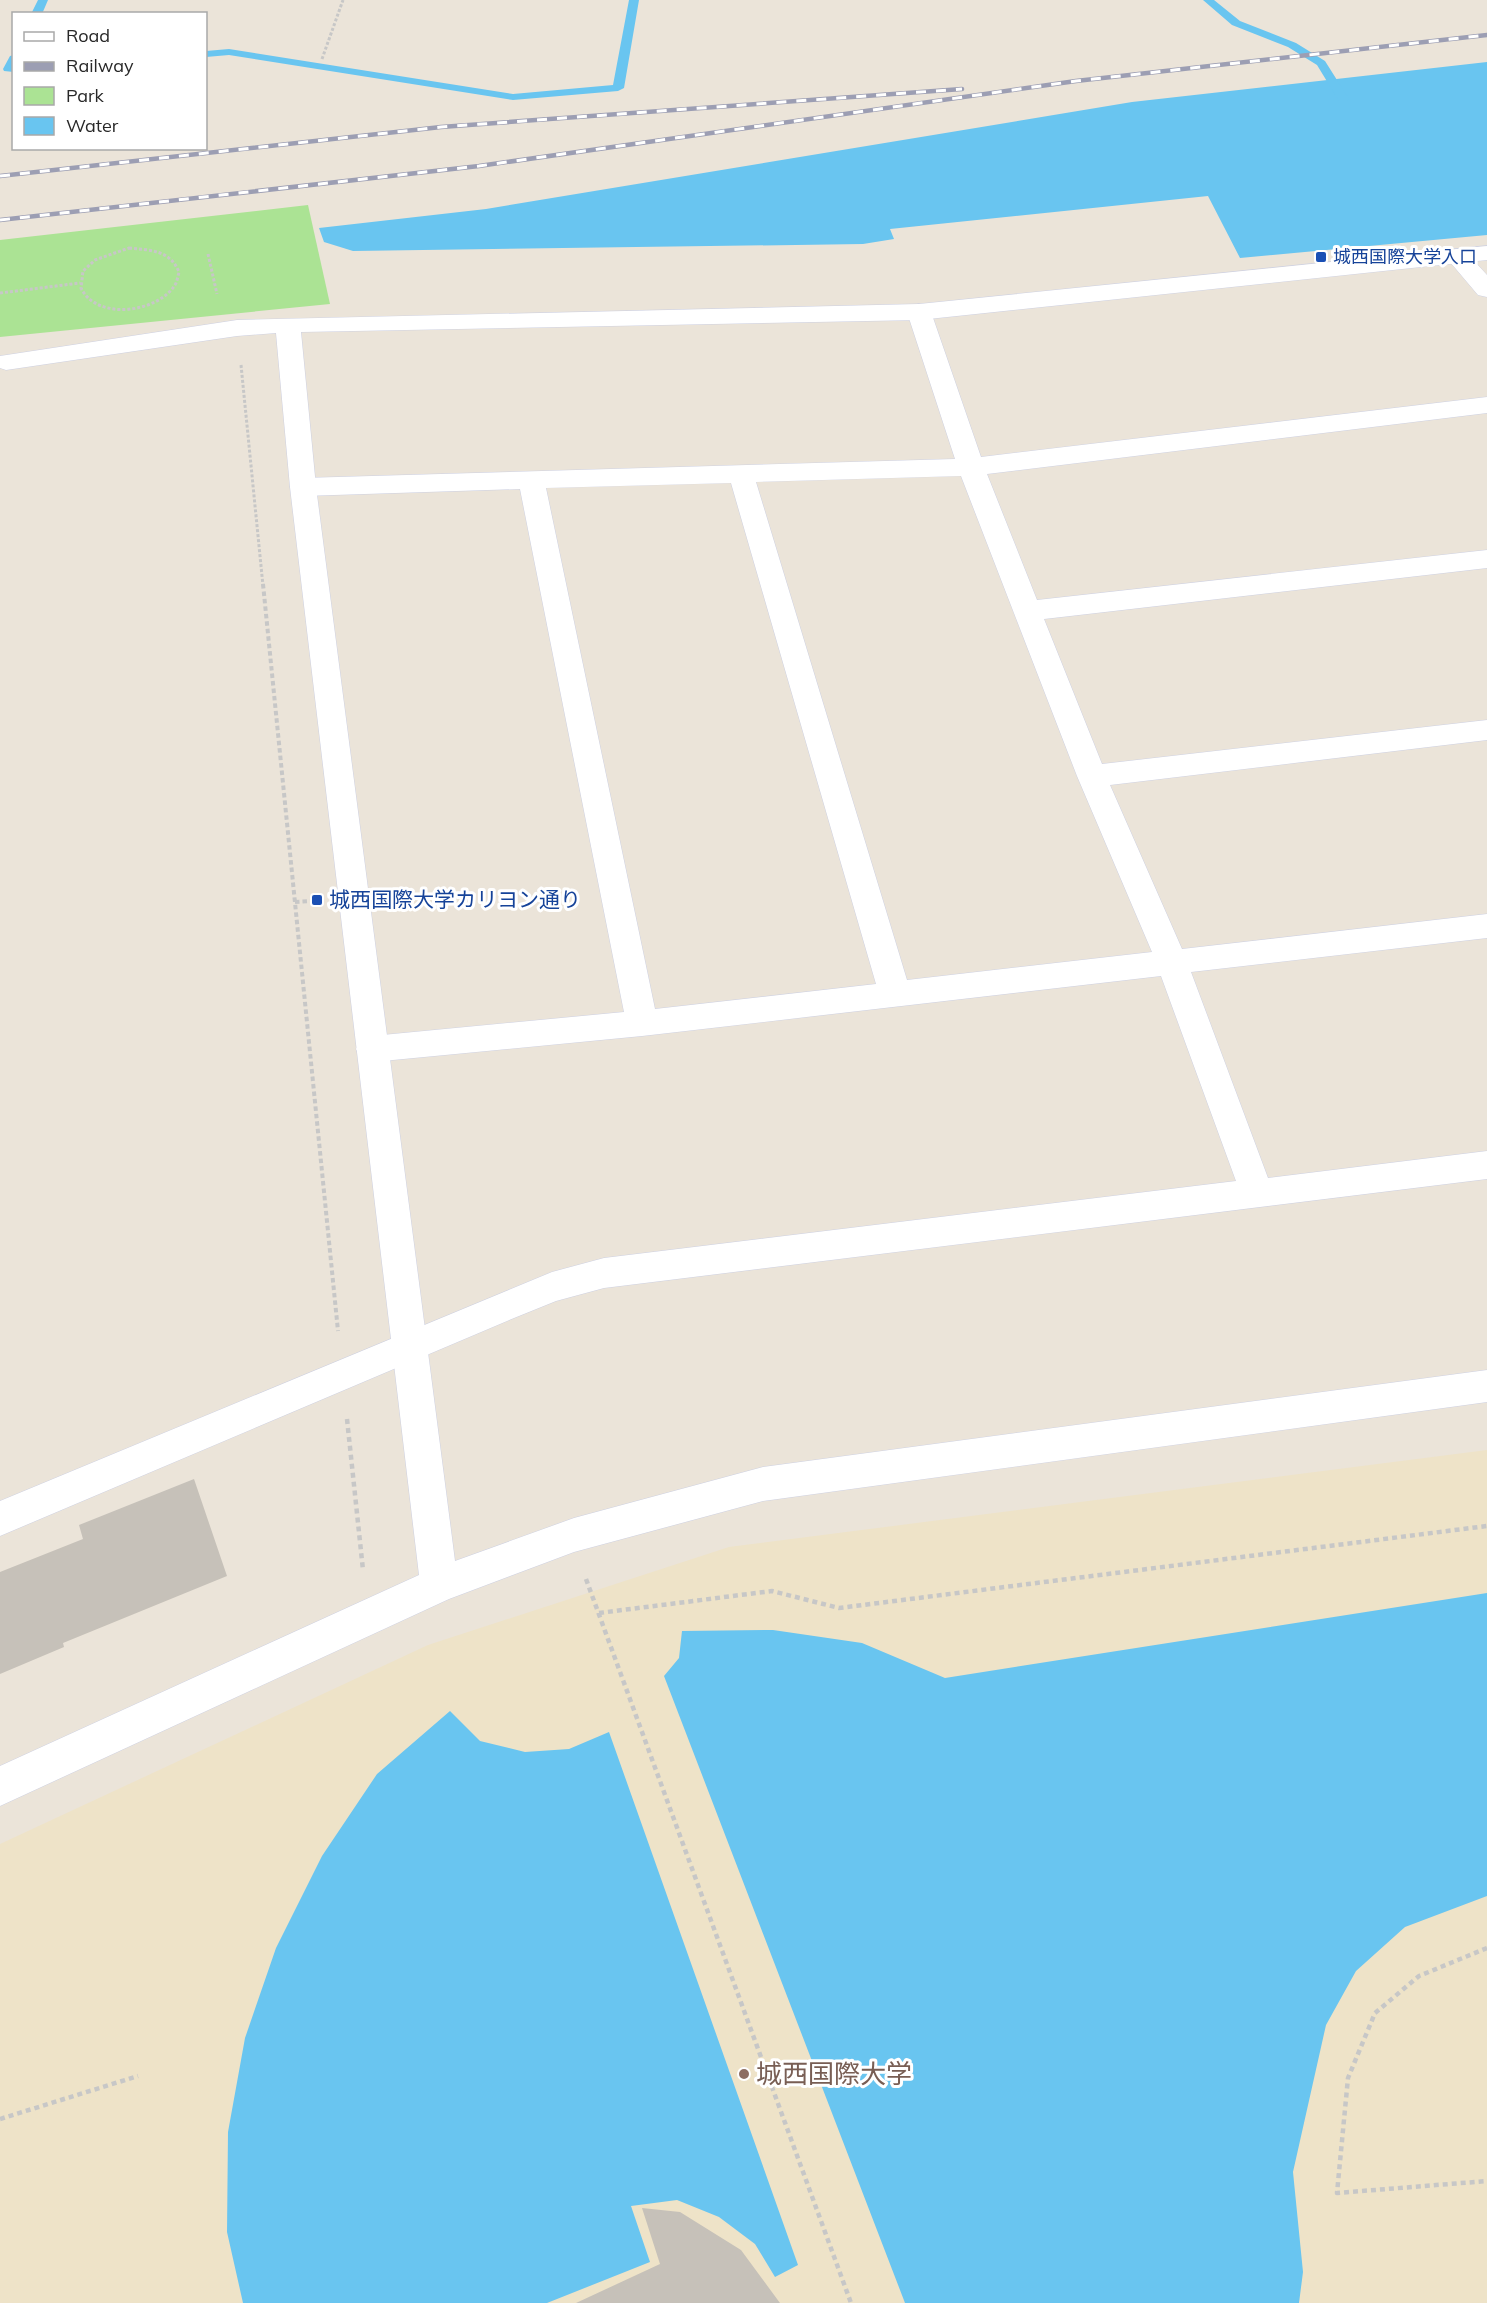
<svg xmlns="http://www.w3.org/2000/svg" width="1487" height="2303" font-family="Mulish,'Noto Sans JP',sans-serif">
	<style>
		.education { fill: #eee3c8 }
		.green { fill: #abe394 }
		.water { fill: #69c5f0 }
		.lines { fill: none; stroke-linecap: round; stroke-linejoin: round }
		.stream { fill: #69c5f0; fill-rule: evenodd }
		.building { fill: #c6c1b9 }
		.street-casing { stroke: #ced1e2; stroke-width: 1 }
		.secondary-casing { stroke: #ced1e2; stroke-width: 1 }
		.path-far2 { stroke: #c7c7c7; stroke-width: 3; stroke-dasharray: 3 2; stroke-linecap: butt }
		.path-far1 { stroke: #c7c7c7; stroke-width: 4; stroke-dasharray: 4.5 3; stroke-linecap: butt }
		.path { stroke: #c7c7c7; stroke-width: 4.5; stroke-dasharray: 5 4; stroke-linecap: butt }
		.street { fill: #fff; fill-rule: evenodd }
		.secondary { fill: #fff; fill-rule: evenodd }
		.rail-casing { stroke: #9c9eb3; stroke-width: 4.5 }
		.rail { stroke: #fff; stroke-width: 3; stroke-dasharray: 10; stroke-linecap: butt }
		.transit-dot { fill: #1a4fb4; stroke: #fff; stroke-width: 2 }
		.education-dot { fill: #8d6e63; stroke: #fff; stroke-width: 2 }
		.labels { text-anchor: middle; stroke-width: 6; stroke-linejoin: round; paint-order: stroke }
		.far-transit-label { font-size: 18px; fill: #164399; stroke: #fff; text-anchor: start }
		.transit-label { font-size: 21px; fill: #164399; stroke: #fff; text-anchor: start }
		.near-education-label { font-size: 26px; fill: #785e54; stroke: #fff; text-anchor: start }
	</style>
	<rect width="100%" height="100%" fill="#ebe4d9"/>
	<path class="education" d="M1487 1450V2303H0V1844L428 1645 729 1547Z"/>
	<path class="green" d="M308 205 330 304 0 337V240Z"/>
	<path class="water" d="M1487 62V235L1240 258 1208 196 890 229 894 239 863 244 353 251 324 242 319 228 486 209 1132 102Z
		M1487 1593V1896L1405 1927 1356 1971 1326 2025 1293 2172 1303 2272 1299 2303H905L664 1676 679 1658 682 1631 773 1630 862 1643 945 1678Z
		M450 1711 480 1741 525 1752 569 1749 609 1732 798 2265 775 2277 755 2244 719 2217 677 2200 631 2206 650 2262 547 2303H243L227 2232 228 2132 245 2038 276 1948 322 1856 377 1774Z"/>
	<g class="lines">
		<path class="stream" d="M38 0H48L42 14H31Z
			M629 0H639L624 88 618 91 513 100 229 55 206 57V51L229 49 513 94 613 85Z
			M1203 0H1214L1240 21 1296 43 1325 61 1349 99 1347 101H1339L1317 65 1288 47 1232 25Z
			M14 55V72L4 71 3 69 10 56Z"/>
	</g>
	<path class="building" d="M194 1479 227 1576 63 1643 64 1647 0 1674V1572L83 1539 79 1525Z
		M642 2208 680 2212 741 2250 780 2303H576L660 2264Z"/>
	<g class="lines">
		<defs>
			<path id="street" d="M1457 249 1465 251 1487 275V297L1478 295 1445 256 1449 251Z
				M919 304 928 307 931 312 981 457 1487 397V413L987 474 1037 600 1487 550V568L1044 619 1102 764 1487 720V740L1110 785 1182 949 1487 914V938L1191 972 1268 1178 1487 1151V1179L604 1288 556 1301 514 1318 0 1536V1501L552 1272 604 1258 1236 1181 1161 976 642 1036 372 1062 361 1058 356 1049 361 1040 372 1036 624 1012 520 489 303 496 294 493 290 487 294 481 303 478 955 459 907 312 910 307ZM961 476 1077 776 1152 952 907 980 756 482ZM731 483 876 984 655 1009 546 488Z"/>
			<path id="secondary" d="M1487 246V260L919 320 301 332 316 487 455 1561 574 1518 763 1467 1487 1370V1402L763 1501 574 1552 449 1599 0 1806V1766L419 1575 290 487 276 333 237 336 6 370 0 368V356L237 320 919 304Z"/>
		</defs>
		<use href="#street" class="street-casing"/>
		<use href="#secondary" class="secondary-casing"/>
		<path class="path-far2" d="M322 59 343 0
			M129 248C150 250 170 250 179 272 178 276 177 282 175 285 157 313 97 321 81 288L83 271 95 260Z
			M208 254 217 294
			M0 293 80 283
			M241 365 263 586"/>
		<path class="path-far1" d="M263 584 338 1331
			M295 902 310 901"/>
		<path class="path" d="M347 1419 363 1570
			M586 1579 851 2303
			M599 1613 772 1591 839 1608 1487 1526
			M1487 1948 1419 1976 1375 2013 1348 2078 1337 2193 1487 2181
			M0 2119 138 2076"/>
		<use href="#street" class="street"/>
		<use href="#secondary" class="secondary"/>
		<defs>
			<path id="rail" d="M0 176 441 127 962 89
				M0 220 479 166 1076 81 1487 35"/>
		</defs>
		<use href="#rail" class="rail-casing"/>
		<use href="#rail" class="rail"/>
	</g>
	<g class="transit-dot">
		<rect x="1315" y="251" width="12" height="12" rx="3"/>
		<rect x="311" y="894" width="12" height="12" rx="3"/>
	</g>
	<circle class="education-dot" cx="744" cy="2074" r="6"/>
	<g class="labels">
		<g class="far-transit-label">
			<text x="1333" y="263">城西国際大学入口</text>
		</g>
		<g class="transit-label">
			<text x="329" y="907">城西国際大学カリヨン通り</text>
		</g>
		<g class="near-education-label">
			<text x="756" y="2083">城西国際大学</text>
		</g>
	</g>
	<rect x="12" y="12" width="195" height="138" fill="#ffffff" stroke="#a9a9a9" stroke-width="1.5"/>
	<rect x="24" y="32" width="30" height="9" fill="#ffffff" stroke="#a9a9a9" stroke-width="1.5"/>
	<text x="66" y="42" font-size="18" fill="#282828">Road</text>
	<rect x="24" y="62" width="30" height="9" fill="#9c9eb3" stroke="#a9a9a9" stroke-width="1.5"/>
	<text x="66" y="72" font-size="18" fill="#282828">Railway</text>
	<rect x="24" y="87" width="30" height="18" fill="#abe394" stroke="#a9a9a9" stroke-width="1.5"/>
	<text x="66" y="102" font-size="18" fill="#282828">Park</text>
	<rect x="24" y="117" width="30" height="18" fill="#69c5f0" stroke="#a9a9a9" stroke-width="1.5"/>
	<text x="66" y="132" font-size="18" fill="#282828">Water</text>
</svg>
